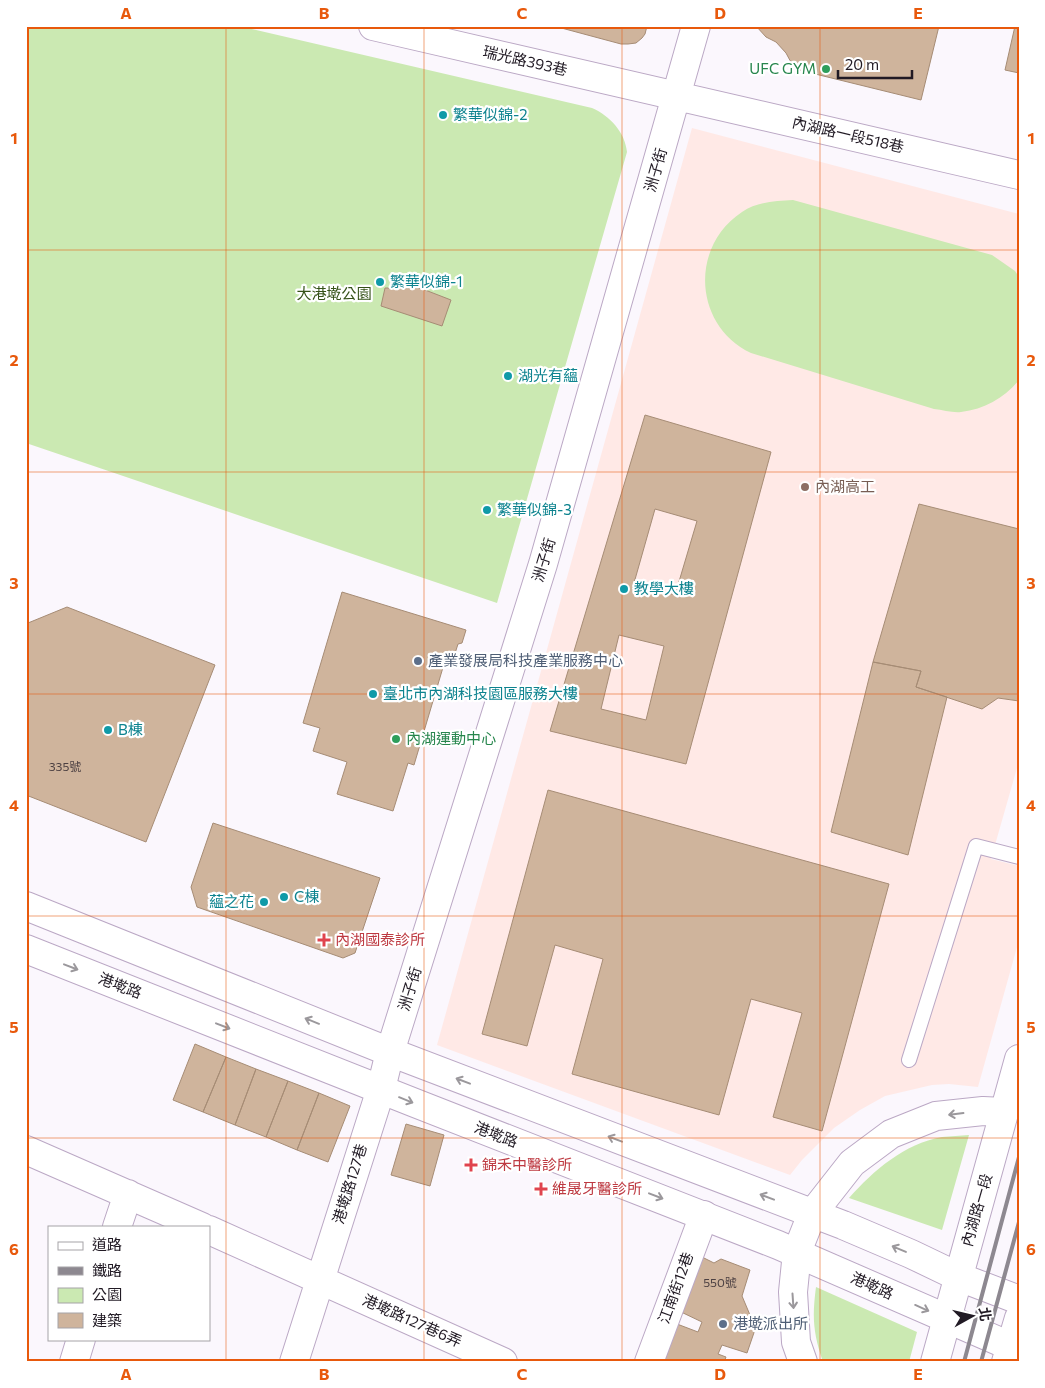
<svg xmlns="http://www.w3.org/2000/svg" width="1045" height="1388" font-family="Commissioner,'Noto Sans TC',sans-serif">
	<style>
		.education { fill: #ffe9e6 }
		.green { fill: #cbe9b2 }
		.building { fill: #cfb49c; stroke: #a68c75; fill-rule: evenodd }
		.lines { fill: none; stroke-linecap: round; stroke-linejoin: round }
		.service-casing { stroke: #bba8c5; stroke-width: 16 }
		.minor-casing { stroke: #bba8c5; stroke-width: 30 }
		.tertiary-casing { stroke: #bba8c5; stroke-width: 30 }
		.secondary-casing { stroke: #bba8c5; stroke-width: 30 }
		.service { stroke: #fff; stroke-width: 14 }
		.minor { stroke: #fff; stroke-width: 28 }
		.tertiary { stroke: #fff; stroke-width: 28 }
		.secondary { stroke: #fff; stroke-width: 28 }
		.rail { stroke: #8d8890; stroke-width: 4 }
		.oneway { stroke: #9b989c }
		.grid { fill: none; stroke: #e8590c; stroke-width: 1; stroke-opacity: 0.55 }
		.leisure-dot { fill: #2e9e5b; stroke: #fff; stroke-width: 2 }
		.culture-dot { fill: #0f9aa8; stroke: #fff; stroke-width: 2 }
		.education-dot { fill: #8d6e63; stroke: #fff; stroke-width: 2 }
		.service-dot { fill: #5c6f8a; stroke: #fff; stroke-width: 2 }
		.health-dot { fill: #e0444e; stroke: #fff; stroke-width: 2 }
		.labels { text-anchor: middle; stroke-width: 4.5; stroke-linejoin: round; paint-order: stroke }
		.number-label { font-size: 12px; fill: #4c4042 }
		.street-label { font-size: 15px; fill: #211a24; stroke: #fff }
		.leisure-label { font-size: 15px; fill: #27864d; stroke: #fff; text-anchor: end }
		.culture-label { font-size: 15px; fill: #0d838f; stroke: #fff; text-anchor: start }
		.park-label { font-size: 15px; fill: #355118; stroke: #fff }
		.education-label { font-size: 15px; fill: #785e54; stroke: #fff; text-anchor: start }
		.service-label { font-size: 15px; fill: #4e5e75; stroke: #fff; text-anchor: start }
		.health-label { font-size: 15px; fill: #be3a42; stroke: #fff; text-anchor: start }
		.neatline { fill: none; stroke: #e8590c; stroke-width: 2 }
		.grid-label { font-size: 16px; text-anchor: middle; font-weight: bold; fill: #e8590c }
	</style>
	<rect width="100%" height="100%" fill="#fbf7fd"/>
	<path class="education" d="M692 128 1019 214V761L991 859 1019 866V940L978 1087 949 1084 932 1085 885 1096 860 1110 834 1128 802 1160 790 1175 437 1045Z"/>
	<path class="green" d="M26 26H239L592 108C610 116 625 132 627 152L497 603 26 443Z
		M793 200 992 255 1015 271 1019 277V380C1004 398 985 409 961 412 953 413 943 410 934 409L751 353C694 326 689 247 742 212 757 202 775 201 793 200Z
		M969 1135 942 1230 849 1198C874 1170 904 1144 942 1137 951 1136 960 1136 969 1135Z
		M816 1287 917 1332 909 1362H823C813 1333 812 1317 816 1287Z"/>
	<path class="building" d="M554 26H647L645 34 642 38 636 43 628 44H621Z
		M756 26H939L921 100 799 70 793 66 786 53 776 42 766 37Z
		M1015 26H1019V73L1005 70Z
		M385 288H420L451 300 442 326 381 306Z
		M645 415 771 452 686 764 550 731ZM655 509 697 521 675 595 634 583ZM619 635 664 646 646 720 601 709Z
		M919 504 1019 529V701L998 698 982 709 916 687 921 671 873 662Z
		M342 592 466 630 462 643 458 644 451 666 444 664 414 765 408 763 393 811 337 794 347 762 313 751 320 728 303 723Z
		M67 607 215 665 146 842 26 795V626L28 623Z
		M873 662 921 671 916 687 947 697 908 855 831 832Z
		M548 790 889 884 822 1131 773 1117 802 1013 751 999 719 1115 572 1074 603 959 555 945 527 1046 482 1034Z
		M213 823 380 878 355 953 343 958 197 907 191 887Z
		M195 1044 226 1057 203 1112 173 1100Z
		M226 1057 256 1069 235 1125 203 1112Z
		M256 1069 288 1081 266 1137 235 1125Z
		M288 1081 319 1093 297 1150 266 1137Z
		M319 1093 350 1106 328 1162 297 1150Z
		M406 1124 444 1135 430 1186 391 1175Z
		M702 1257 714 1263 721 1259 750 1270 742 1296 750 1315 759 1318 747 1353 722 1345 718 1354 726 1357 724 1362H668L665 1360 677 1324 698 1332 702 1322 679 1311Z"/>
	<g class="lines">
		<defs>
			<path id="service" d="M909 1060 976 846 1019 857"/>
			<path id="minor" d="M373 26 1019 175
				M26 1150 202 1227
				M117 1227 128 1194
				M209 1230 503 1362
				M74 1362 81 1339
				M294 1362 381 1089 390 1052 543 564 696 26
				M649 1362 704 1215
				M803 1362 796 1342 793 1292 797 1252 812 1214 852 1163 891 1134 936 1116 983 1111 1004 1112"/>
			<path id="tertiary" d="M26 906 390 1052 843 1225 911 1254 959 1277 1019 1300
				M26 949 415 1103 778 1245 1019 1350"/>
			<path id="secondary" d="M935 1362 1019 1059
				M1006 1362 1019 1318"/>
		</defs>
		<use href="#service" class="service-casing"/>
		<use href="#minor" class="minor-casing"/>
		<use href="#tertiary" class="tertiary-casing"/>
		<use href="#secondary" class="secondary-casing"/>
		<use href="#service" class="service"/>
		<use href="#minor" class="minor"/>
		<use href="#tertiary" class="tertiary"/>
		<use href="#secondary" class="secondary"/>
		<path class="rail" d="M964 1362 1019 1157
			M981 1362 1019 1222"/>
	</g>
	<defs><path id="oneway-shaft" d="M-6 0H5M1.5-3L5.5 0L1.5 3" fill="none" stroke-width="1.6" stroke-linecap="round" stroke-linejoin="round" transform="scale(1.25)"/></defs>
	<g class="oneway">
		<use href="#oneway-shaft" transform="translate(71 967) rotate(21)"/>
		<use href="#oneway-shaft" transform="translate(312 1021) rotate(-158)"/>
		<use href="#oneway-shaft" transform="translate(223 1026) rotate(21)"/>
		<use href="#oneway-shaft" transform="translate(463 1081) rotate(-159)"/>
		<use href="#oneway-shaft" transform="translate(406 1100) rotate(22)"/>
		<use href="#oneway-shaft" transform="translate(956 1114) rotate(173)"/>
		<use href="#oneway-shaft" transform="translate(615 1139) rotate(-159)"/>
		<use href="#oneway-shaft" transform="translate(656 1196) rotate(21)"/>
		<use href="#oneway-shaft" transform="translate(767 1197) rotate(-159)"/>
		<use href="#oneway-shaft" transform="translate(899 1249) rotate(-157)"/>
		<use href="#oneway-shaft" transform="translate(793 1301) rotate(86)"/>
		<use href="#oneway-shaft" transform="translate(922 1308) rotate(24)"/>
	</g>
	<path class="grid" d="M226 26V1362M424 26V1362M622 26V1362M820 26V1362M26 250H1019M26 472H1019M26 694H1019M26 916H1019M26 1138H1019"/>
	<g class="leisure-dot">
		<circle cx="826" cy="69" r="5"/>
		<circle cx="396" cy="739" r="5"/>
	</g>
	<g class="culture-dot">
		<circle cx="443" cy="115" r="5"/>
		<circle cx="380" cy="282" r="5"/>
		<circle cx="508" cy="376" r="5"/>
		<circle cx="487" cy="510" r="5"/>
		<circle cx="624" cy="589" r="5"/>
		<circle cx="373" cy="694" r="5"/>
		<circle cx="108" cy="730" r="5"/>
		<circle cx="284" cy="897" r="5"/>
		<circle cx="264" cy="902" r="5"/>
	</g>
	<circle class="education-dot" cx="805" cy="487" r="5"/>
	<g class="service-dot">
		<circle cx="418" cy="661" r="5"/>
		<circle cx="723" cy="1324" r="5"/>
	</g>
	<g class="health-dot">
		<path d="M321.5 932.5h5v5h5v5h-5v5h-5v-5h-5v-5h5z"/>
		<path d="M468.5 1157.5h5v5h5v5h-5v5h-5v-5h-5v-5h5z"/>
		<path d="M538.5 1181.5h5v5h5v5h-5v5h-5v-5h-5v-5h5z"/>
	</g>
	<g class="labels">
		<g class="number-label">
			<text x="65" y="771">335號</text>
			<text x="720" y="1287">550號</text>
		</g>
		<g class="street-label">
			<text transform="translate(525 61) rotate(13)" y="5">瑞光路393巷</text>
			<text transform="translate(848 135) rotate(13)" y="5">內湖路一段518巷</text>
			<text transform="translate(656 170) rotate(-74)" y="5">洲子街</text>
			<text transform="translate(544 560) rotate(-73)" y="5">洲子街</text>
			<text transform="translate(120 986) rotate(21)" y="5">港墘路</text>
			<text transform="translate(410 989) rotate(-73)" y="5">洲子街</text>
			<text transform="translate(496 1135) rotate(21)" y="5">港墘路</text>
			<text transform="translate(350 1184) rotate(-73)" y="5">港墘路127巷</text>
			<text transform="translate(977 1210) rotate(-74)" y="5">內湖路一段</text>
			<text transform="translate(872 1286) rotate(24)" y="5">港墘路</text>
			<text transform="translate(676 1288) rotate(-70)" y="5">江南街12巷</text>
			<text transform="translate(412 1321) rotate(24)" y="5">港墘路127巷6弄</text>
		</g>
		<g class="leisure-label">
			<text x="816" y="74">UFC GYM</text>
			<text x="406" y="744" text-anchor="start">內湖運動中心</text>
		</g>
		<g class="culture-label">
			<text x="453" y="120">繁華似錦-2</text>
			<text x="390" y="287">繁華似錦-1</text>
			<text x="518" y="381">湖光有蘊</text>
			<text x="497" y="515">繁華似錦-3</text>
			<text x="634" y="594">教學大樓</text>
			<text x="383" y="699">臺北市內湖科技園區服務大樓</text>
			<text x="118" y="735">B棟</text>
			<text x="294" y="902">C棟</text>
			<text x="254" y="907" text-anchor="end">蘊之花</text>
		</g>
		<g class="park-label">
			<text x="334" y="299">大港墘公園</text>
		</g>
		<g class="education-label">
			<text x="815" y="492">內湖高工</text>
		</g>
		<g class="service-label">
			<text x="428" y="666">產業發展局科技產業服務中心</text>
			<text x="733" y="1329">港墘派出所</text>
		</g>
		<g class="health-label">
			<text x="335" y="945">內湖國泰診所</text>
			<text x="482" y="1170">錦禾中醫診所</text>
			<text x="552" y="1194">維晟牙醫診所</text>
		</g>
	</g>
	<rect width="1045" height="1388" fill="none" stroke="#ffffff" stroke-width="55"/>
	<rect x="48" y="1226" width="162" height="115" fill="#ffffff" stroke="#a6a3a7"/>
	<rect x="58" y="1242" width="25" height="8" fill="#ffffff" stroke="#a6a3a7"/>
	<text x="92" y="1250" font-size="15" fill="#211a24">道路</text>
	<rect x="58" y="1267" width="25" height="8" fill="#8d8890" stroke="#a6a3a7"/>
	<text x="92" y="1276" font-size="15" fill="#211a24">鐵路</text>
	<rect x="58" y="1288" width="25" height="15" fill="#cbe9b2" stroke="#a6a3a7"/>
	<text x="92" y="1300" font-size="15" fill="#211a24">公園</text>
	<rect x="58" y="1313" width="25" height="15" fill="#cfb49c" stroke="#a6a3a7"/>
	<text x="92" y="1326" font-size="15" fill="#211a24">建築</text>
	<g transform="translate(972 1316) rotate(82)" stroke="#ffffff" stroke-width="4" paint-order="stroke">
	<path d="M0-4L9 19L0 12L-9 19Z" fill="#211a24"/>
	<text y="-8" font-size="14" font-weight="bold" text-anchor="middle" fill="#211a24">北</text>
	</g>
	<path d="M838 70v8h74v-8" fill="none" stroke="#211a24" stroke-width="2.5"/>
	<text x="845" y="70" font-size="15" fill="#211a24" stroke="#ffffff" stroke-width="4" paint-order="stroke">20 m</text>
	<rect x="28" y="28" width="990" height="1332" class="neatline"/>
	<g class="grid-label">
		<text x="126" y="19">A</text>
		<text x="324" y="19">B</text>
		<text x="522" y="19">C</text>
		<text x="720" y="19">D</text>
		<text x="918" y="19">E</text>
		<text x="14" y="144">1</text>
		<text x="1031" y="144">1</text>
		<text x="14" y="366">2</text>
		<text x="1031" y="366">2</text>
		<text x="14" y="589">3</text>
		<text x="1031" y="589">3</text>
		<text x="14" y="811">4</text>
		<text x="1031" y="811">4</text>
		<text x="14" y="1033">5</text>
		<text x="1031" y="1033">5</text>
		<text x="14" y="1255">6</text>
		<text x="1031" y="1255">6</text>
		<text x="126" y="1380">A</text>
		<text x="324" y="1380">B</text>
		<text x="522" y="1380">C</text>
		<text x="720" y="1380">D</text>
		<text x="918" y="1380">E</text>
	</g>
</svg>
